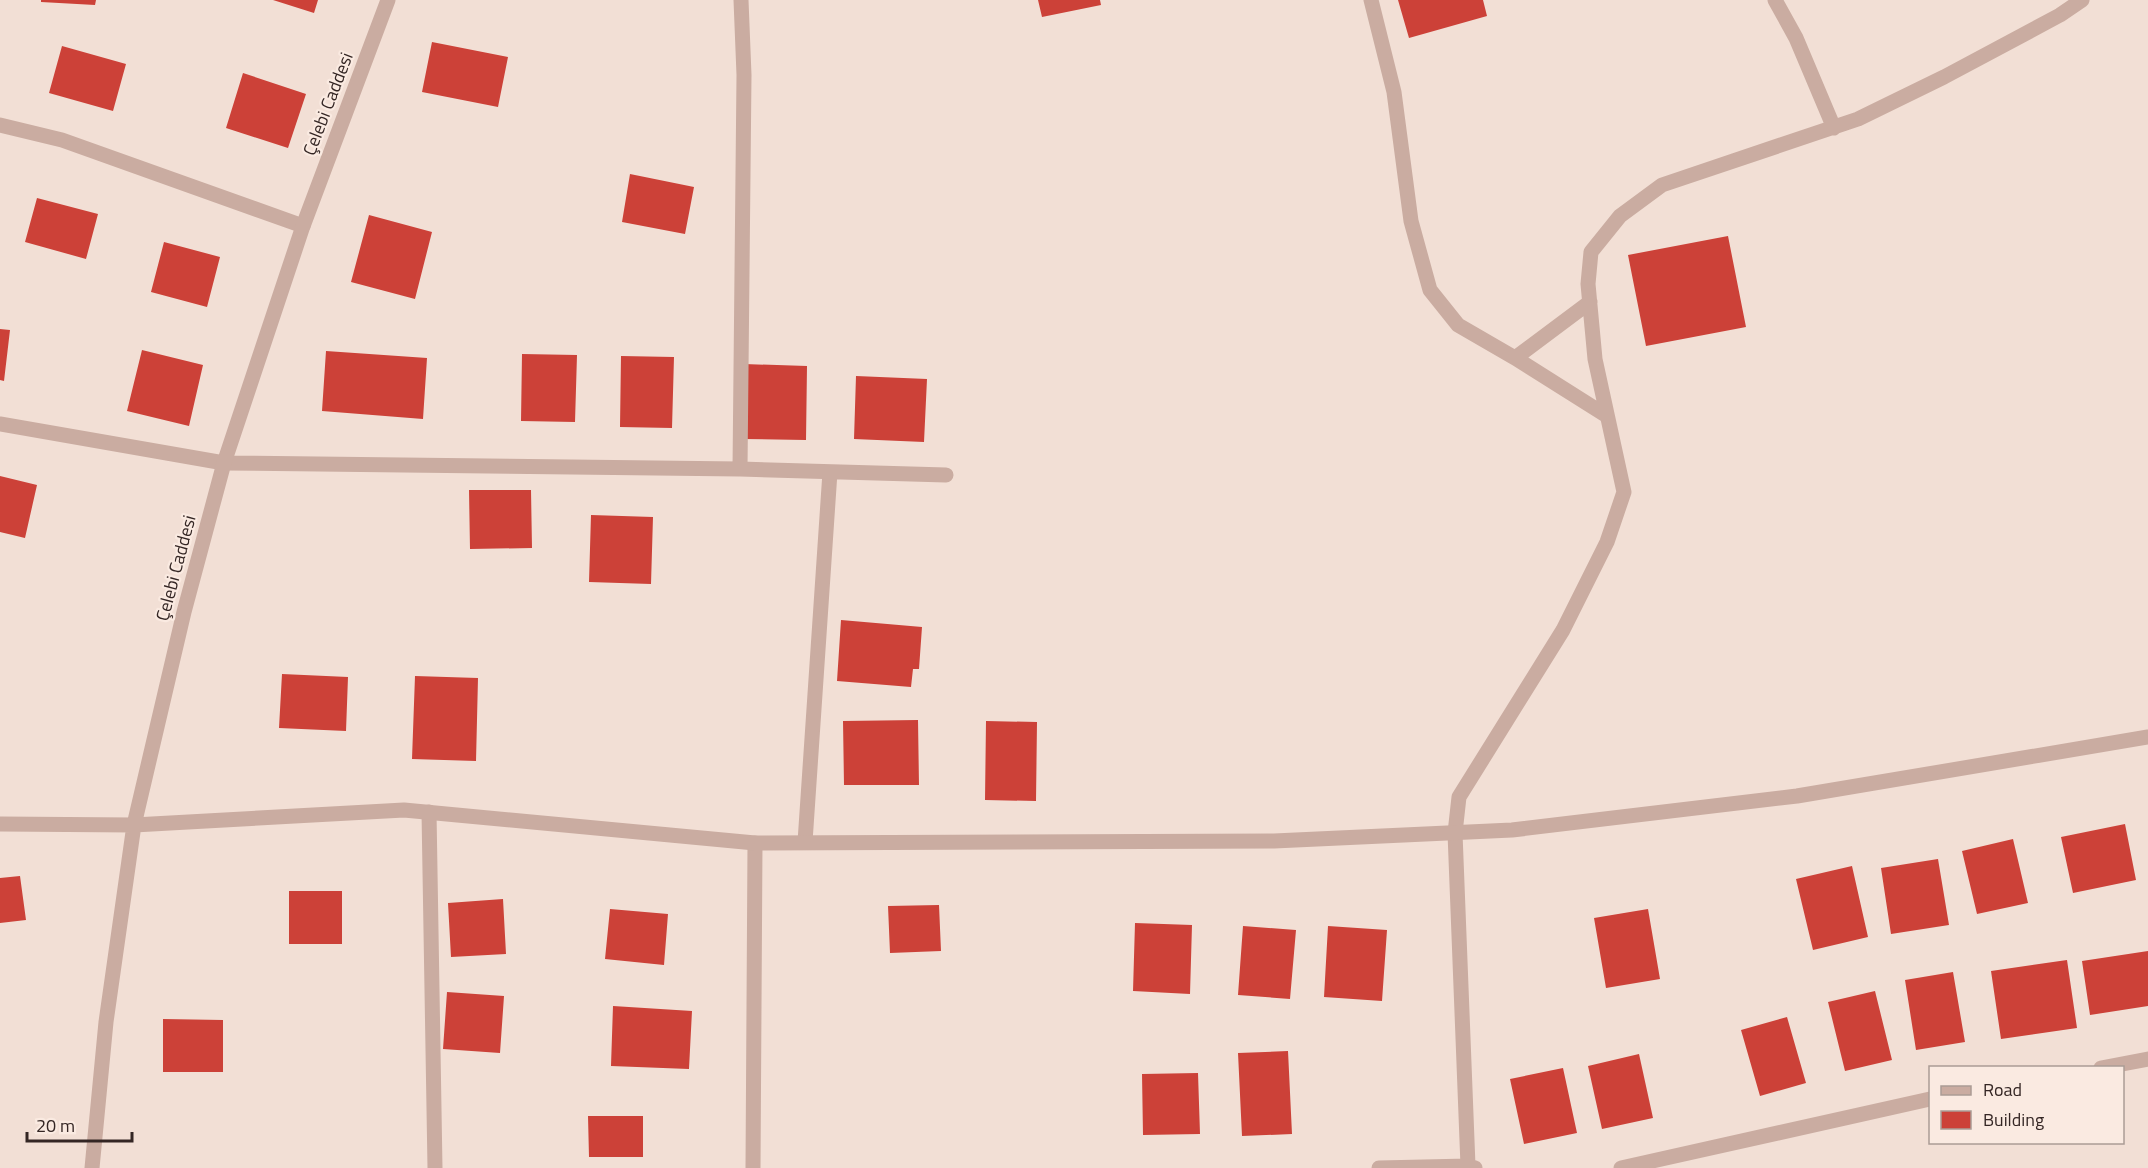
<svg xmlns="http://www.w3.org/2000/svg" width="2148" height="1168" font-family="'Titillium Web',sans-serif">
	<style>
		.building { fill: #cc4138 }
		.lines { fill: none; stroke-linecap: round; stroke-linejoin: round }
		.minor { stroke: #caaca1; stroke-width: 15 }
		.tertiary { stroke: #caaca1; stroke-width: 15 }
		.labels { text-anchor: middle; stroke-width: 4.5; stroke-linejoin: round; paint-order: stroke }
		.street-label { font-size: 18px; fill: #342624; stroke: #faeae1 }
	</style>
	<rect width="100%" height="100%" fill="#f2dfd5"/>
	<path class="building" d="M41 0H96L95 5 41 2Z
		M273 0H318L314 13Z
		M1038 0H1100L1101 5 1042 17Z
		M1398 0H1483L1487 16 1409 38Z
		M432 42 508 57 498 107 422 92Z
		M62 46 126 64 113 111 49 93Z
		M243 73 306 94 288 148 226 128Z
		M630 174 694 187 685 234 622 222Z
		M37 198 98 214 86 259 25 242Z
		M369 215 432 232 415 299 351 282Z
		M1728 236 1746 327 1646 346 1628 255Z
		M164 242 220 257 207 307 151 292Z
		M0 329 10 330 4 381 0 380Z
		M142 350 203 365 189 426 127 411Z
		M326 351 427 358 423 419 322 411Z
		M522 354 577 355 575 422 521 421Z
		M621 356 674 357 672 428 620 427Z
		M744 364 807 366 806 440 743 439Z
		M856 376 927 379 924 442 854 439Z
		M0 476 37 485 25 538 0 532Z
		M469 490H531L532 548 470 549Z
		M591 515 653 517 651 584 589 582Z
		M841 620 922 627 919 669H913L911 687 837 681Z
		M282 674 348 677 346 731 279 728Z
		M415 676 478 678 476 761 412 759Z
		M918 720 919 785H844L843 721Z
		M986 721 1037 722 1036 801 985 800Z
		M2125 824 2136 880 2073 893 2061 837Z
		M2013 839 2028 903 1977 914 1962 851Z
		M1938 859 1949 925 1891 934 1881 868Z
		M1852 866 1868 937 1813 950 1796 879Z
		M20 876 26 920 0 923V878Z
		M289 891H342V944H289Z
		M503 899 506 954 451 957 448 903Z
		M939 905 941 951 890 953 888 906Z
		M610 909 668 914 664 965 605 959Z
		M1648 909 1660 979 1606 988 1594 918Z
		M1135 923 1192 925 1190 994 1133 991Z
		M1243 926 1296 930 1290 999 1238 995Z
		M1328 926 1387 930 1382 1001 1324 997Z
		M2148 951V1006L2090 1015 2082 961Z
		M2067 960 2077 1028 2001 1039 1991 971Z
		M1953 972 1965 1042 1916 1050 1905 980Z
		M1875 991 1892 1060 1845 1071 1828 1002Z
		M447 992 504 996 500 1053 443 1049Z
		M613 1006 692 1011 689 1069 611 1066Z
		M1787 1017 1806 1083 1760 1096 1741 1030Z
		M163 1019 223 1020V1072H163Z
		M1288 1051 1292 1134 1242 1136 1238 1053Z
		M1639 1054 1653 1118 1602 1129 1588 1066Z
		M1563 1068 1577 1133 1524 1144 1510 1079Z
		M1198 1073 1200 1134 1143 1135 1142 1074Z
		M588 1116H643V1157H589Z"/>
	<g class="lines">
		<path class="minor" d="M1371 0 1394 92 1411 221 1430 290 1458 325 1515 358 1607 416
			M1775 0 1796 38 1834 128
			M0 125 62 140 303 226
			M1515 358 1590 302
			M0 424 224 463 740 469 946 475
			M740 469 744 75 741 0
			M429 812 435 1168
			M805 842 830 472
			M2101 1068 2148 1059
			M1468 1166 1455 833 1459 797 1563 630 1607 542 1624 492 1595 359 1588 284 1591 252 1620 216 1662 185 1858 119 1944 77 2060 15 2082 0
			M753 1168 755 843
			M1379 1168 1468 1166 1475 1168
			M1621 1168 1930 1099"/>
		<path class="tertiary" d="M0 824 134 825 404 810 755 843 1274 841 1512 830 1797 796 2148 737
			M92 1168 106 1022 134 825 184 612 224 463 303 226 388 0"/>
	</g>
	<g class="labels">
		<g class="street-label">
			<text transform="translate(328 104) rotate(-69)" y="6">Çelebi Caddesi</text>
			<text transform="translate(176 568) rotate(-75)" y="6">Çelebi Caddesi</text>
		</g>
	</g>
	<rect x="1929" y="1066" width="195" height="78" fill="#faeae1" stroke="#ab9c95" stroke-width="1.5"/>
	<rect x="1941" y="1086" width="30" height="9" fill="#caaca1" stroke="#ab9c95" stroke-width="1.5"/>
	<text x="1983" y="1096" font-size="18" fill="#342624">Road</text>
	<rect x="1941" y="1111" width="30" height="18" fill="#cc4138" stroke="#ab9c95" stroke-width="1.5"/>
	<text x="1983" y="1126" font-size="18" fill="#342624">Building</text>
	<path d="M27 1132v9h105v-9" fill="none" stroke="#342624" stroke-width="3"/>
	<text x="36" y="1132" font-size="18" fill="#342624" stroke="#faeae1" stroke-width="4.5" paint-order="stroke">20 m</text>
</svg>
